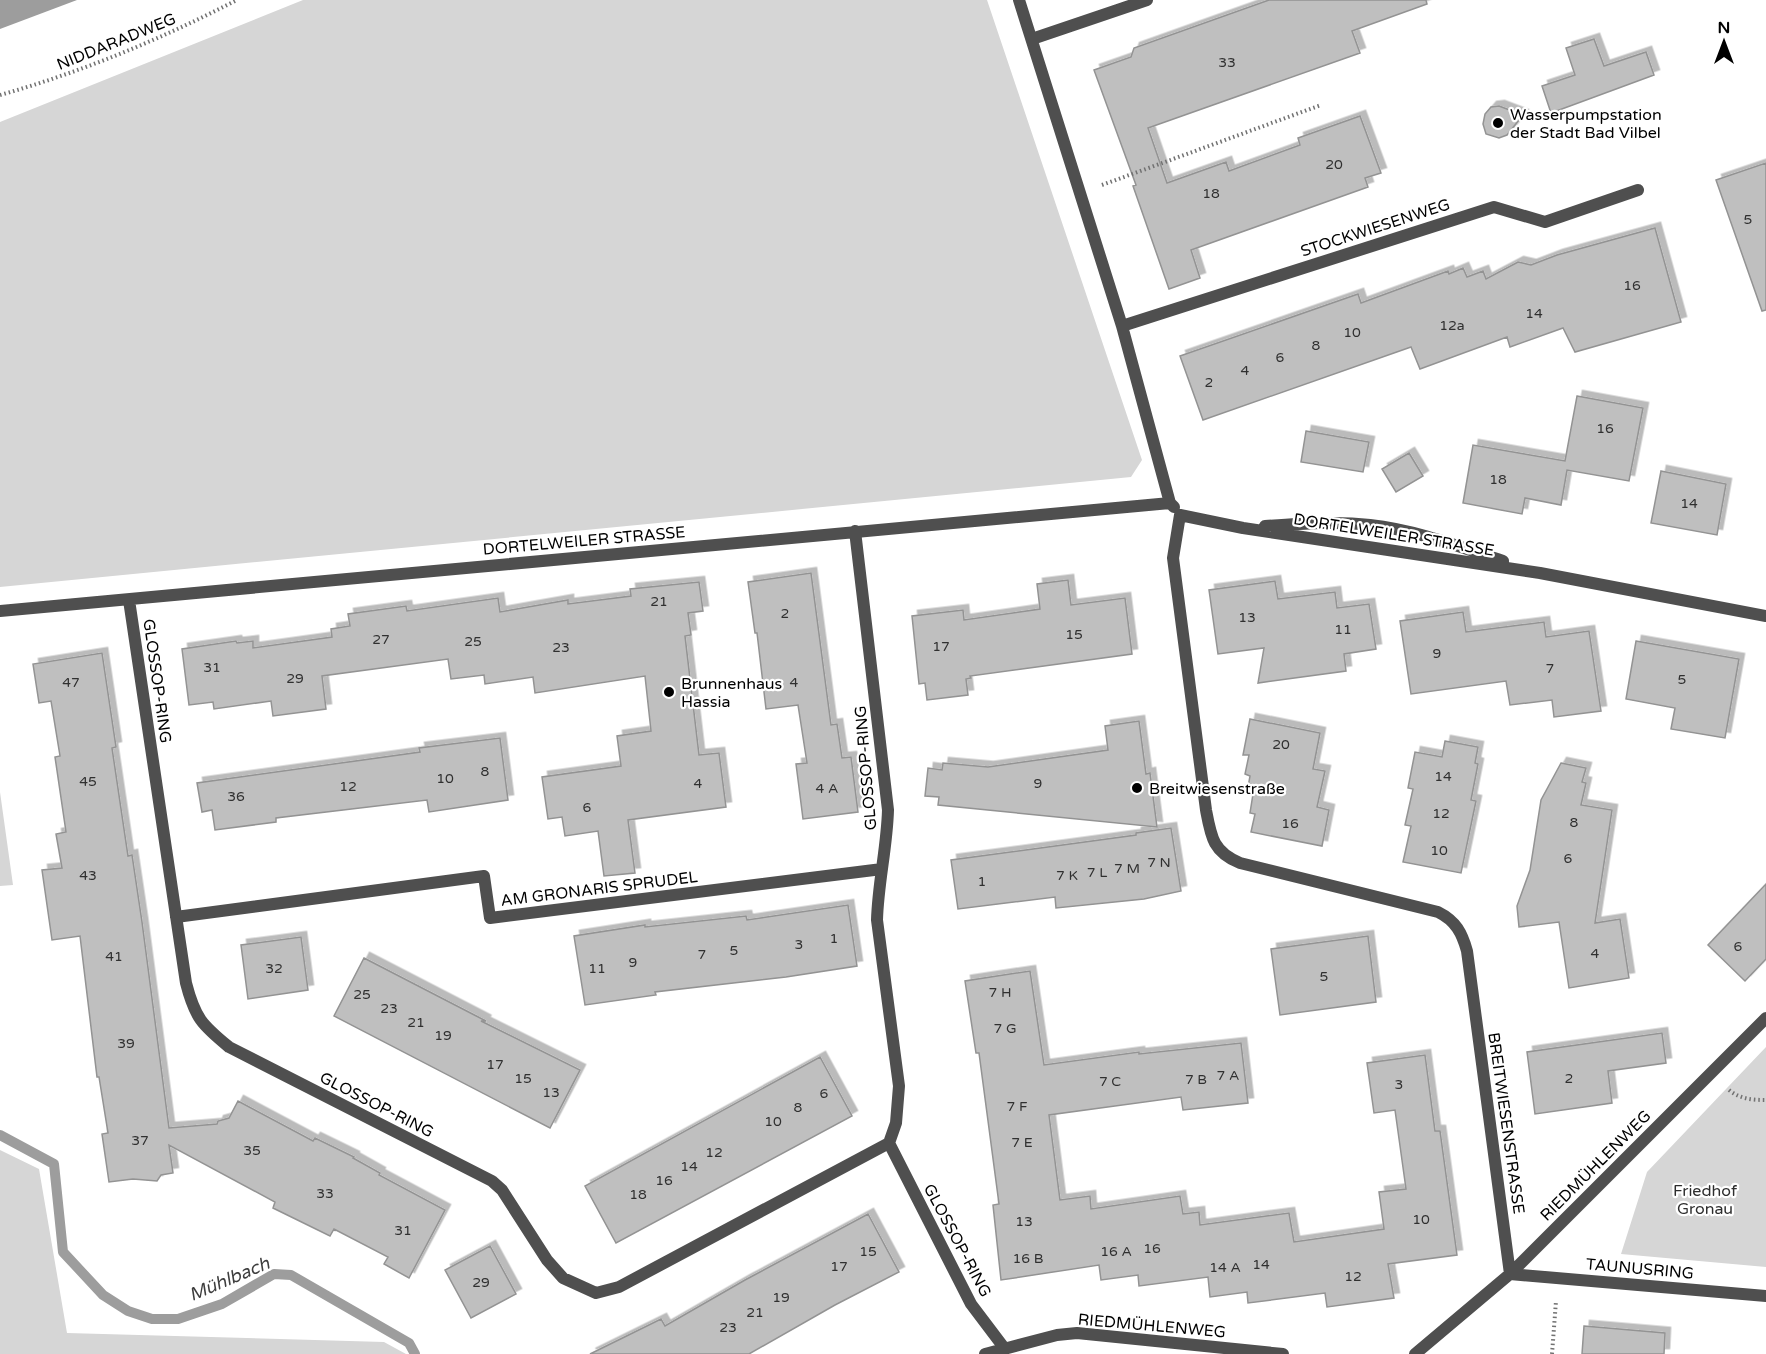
<svg xmlns="http://www.w3.org/2000/svg" width="1766" height="1354" font-family="'Varela Round',sans-serif">
	<style>
		.green { fill: #d6d6d6 }
		.water { fill: #9d9d9d }
		.lines { fill: none; stroke-linecap: round; stroke-linejoin: round }
		.stream { stroke: #9d9d9d; stroke-width: 10 }
		.building { fill: #bfbfbf; stroke: #939393; stroke-width: 1.5; filter: url(#shadow) }
		.path { stroke: #717171; stroke-width: 4; stroke-dasharray: 1.5 3; stroke-linecap: butt }
		.minor { stroke: #4f4f4f; stroke-width: 12 }
		.poi-dot { fill: #000; stroke: #fff; stroke-width: 2 }
		.labels { text-anchor: middle; stroke-width: 4.5; stroke-linejoin: round; paint-order: stroke }
		.number-label { font-size: 14px; fill: #303030 }
		.street-label { font-size: 16px; fill: #000; stroke: #fff }
		.poi-label { font-size: 16px; fill: #000; stroke: #fff; text-anchor: start }
		.park-label { font-size: 16px; fill: #2d2d2d; stroke: #fff }
		.water-label { font-size: 18px; font-style: italic; fill: #3e3e3e; stroke: #fff }
	</style>
	<defs>
		<filter id="shadow"><feDropShadow dx="5.5" dy="-5.5" stdDeviation="0" flood-color="#0004"/></filter>
	</defs>
	<rect width="100%" height="100%" fill="#fff"/>
	<path class="green" d="M303 0H987L1142 460 1131 477 0 587V122Z
		M0 792 13 885 0 886Z
		M1766 1047V1267L1621 1254 1647 1172Z
		M0 1150 39 1169 67 1333 384 1342 406 1354H0Z"/>
	<path class="water" d="M0 0H77L0 29Z"/>
	<g class="lines">
		<path class="stream" d="M0 1135 54 1164 63 1252 103 1295 128 1311 152 1319H178L222 1304 274 1274 291 1275 409 1343 415 1354"/>
	</g>
	<path class="building" d="M1269 0H1426L1427 4 1352 31 1360 53 1148 128 1167 183 1226 162 1229 171 1300 145 1298 138 1360 116 1381 173 1365 178 1368 187 1191 250 1200 278 1169 289 1133 186 1136 185 1094 70 1131 57 1134 48Z
		M1594 39 1604 66 1646 52 1654 75 1551 113 1542 86 1575 75 1566 48Z
		M1499 106 1523 115 1507 135 1499 138 1486 134 1483 124 1485 114 1491 107Z
		M1766 163V310L1762 311 1716 180Z
		M1655 228 1681 322 1575 352 1563 328 1510 347 1507 337 1420 369 1411 347 1203 420 1180 356 1358 294 1361 303 1448 271 1449 274 1463 268 1467 277 1483 271 1486 279 1518 262 1531 265 1557 255Z
		M1577 396 1643 408 1629 481 1567 470 1561 505 1525 498 1522 514 1463 503 1473 445 1565 461Z
		M1306 431 1369 442 1363 472 1301 462Z
		M1409 453 1423 476 1396 492 1382 469Z
		M1661 471 1726 484 1717 535 1651 523Z
		M811 573 831 725 837 724 842 758 851 757 858 812 803 819 796 764 807 763 798 705 766 709 757 633H755L748 582Z
		M1068 580 1071 605 1125 598 1132 654 970 676 971 678 966 679 968 695 927 700 925 683 919 684 912 616 963 610 964 620 1040 609 1037 584Z
		M1275 581 1278 599 1335 592 1337 608 1369 604 1376 649 1344 654 1346 671 1258 683 1264 648 1218 654 1209 590Z
		M699 582 703 611 688 613 691 635 685 636 699 755 719 753 726 807 628 820 635 873 604 876 598 831 565 836 562 817 548 819 542 777 621 766 617 736 651 731 645 676 535 693 533 677 485 684 484 675 451 679 448 659 322 676 326 709 273 716 271 701 214 709 213 702 189 705 182 649 236 641 237 643 253 641V648L332 637 331 629 350 626 348 614 406 606 407 611 498 598 500 612 568 600V604L631 596 630 589Z
		M1463 612 1466 632 1544 622 1546 637 1589 631 1601 711 1554 717 1552 700 1510 705 1506 681 1411 694 1400 621Z
		M1636 641 1739 659 1725 738 1671 729 1675 708 1626 699Z
		M102 653 116 747 112 748 128 856 132 855 142 922 169 1128 217 1124 218 1121 229 1118 238 1101 313 1141 315 1138 354 1157 353 1158 380 1173 379 1175 445 1210 409 1278 384 1264 388 1257 334 1229 330 1236 273 1208 275 1202 169 1145 173 1173 161 1175 157 1181 133 1179 109 1182 102 1134 108 1133 99 1077H97L80 936 52 940 42 870 62 868 56 834 66 832 55 757 60 756 51 701 39 703 33 664Z
		M1250 719 1320 733 1313 769 1325 771 1317 807 1329 810 1322 846 1251 832 1255 814 1250 813 1253 794 1247 793 1250 776 1245 774 1249 755H1243Z
		M1139 721 1146 774 1150 773 1157 827 938 805 939 797 925 796 928 768 942 770 943 763 988 767 1108 750 1105 726Z
		M500 738 508 800 429 812 427 800 276 818V822L215 830 212 810 202 812 197 783 420 752 419 748Z
		M1445 741 1478 747 1475 763 1478 764 1471 800 1476 801 1461 873 1403 862 1411 826 1405 825 1413 789 1408 788 1415 752 1442 757Z
		M1561 763 1586 768 1582 782 1586 783 1581 805 1612 810 1595 923 1620 919 1629 978 1569 988 1559 922 1519 927 1517 906 1530 870 1541 800Z
		M1171 828 1181 891 1144 899 1056 908 1055 897 958 909 951 860 1136 835V833Z
		M1766 884V959L1745 981 1708 945Z
		M848 905 857 966 786 977 655 992 656 995 585 1005 574 936 645 925V927L746 916 747 920Z
		M1368 936 1376 1002 1280 1015 1271 949Z
		M301 937 308 990 248 999 241 945Z
		M364 958 486 1021H481L580 1070 550 1128 334 1016Z
		M1030 971 1044 1065 1139 1052V1054L1241 1043 1248 1103 1183 1110 1181 1097 1049 1115 1060 1200 1090 1196 1091 1209 1180 1196 1183 1214 1199 1212 1200 1225 1289 1213 1294 1242 1384 1229 1379 1192 1406 1189 1395 1110 1374 1113 1367 1063 1425 1055 1435 1131H1440L1457 1255 1388 1264 1394 1298 1327 1307 1325 1293 1248 1303 1247 1292 1210 1297 1208 1277 1139 1286 1138 1275 1101 1280 1099 1265 1001 1280 993 1205 999 1204 979 1053H976L965 981Z
		M1662 1033 1666 1063 1608 1071 1612 1103 1535 1114 1527 1052Z
		M820 1057 852 1116 616 1243 585 1186Z
		M868 1214 899 1272 835 1305 749 1354H590L661 1319 665 1326 745 1280Z
		M490 1246 516 1294 471 1318 445 1270Z
		M1584 1326 1665 1333 1664 1354H1582Z"/>
	<g class="lines">
		<path class="path" d="M0 95C82 72 161 39 237 0
			M1102 185 1321 105
			M1729 1090C1740 1099 1752 1100 1766 1100
			M1552 1354 1556 1301"/>
		<path class="minor" d="M1019 0 1122 326 1170 503 1174 507
			M1032 39 1147 0
			M1122 326 1494 207 1545 222 1638 190
			M1180 515 1173 558 1206 810C1211 837 1213 852 1240 863L1438 912C1456 921 1462 933 1467 951L1510 1274 1766 1296
			M1180 515 1243 528 1540 573 1766 616
			M1265 526C1300 524 1335 521 1370 525 1416 530 1460 547 1503 561
			M855 531 888 810C887 847 878 883 877 920L899 1086 896 1123 889 1143 971 1304 1005 1349
			M129 600 186 983C195 1018 202 1025 229 1047L492 1181 502 1190 547 1260 563 1278 596 1293 619 1287 889 1143
			M0 611 1170 503
			M176 917 484 876 490 918 882 869
			M985 1354 1057 1335 1077 1333 1283 1354
			M1415 1354 1510 1274 1766 1018"/>
	</g>
	<g class="poi-dot">
		<circle cx="1498" cy="123" r="6"/>
		<circle cx="669" cy="692" r="6"/>
		<circle cx="1137" cy="788" r="6"/>
	</g>
	<g class="labels">
		<g class="number-label">
			<text x="1227" y="67">33</text>
			<text x="1334" y="169">20</text>
			<text x="1211" y="198">18</text>
			<text x="1748" y="224">5</text>
			<text x="1632" y="290">16</text>
			<text x="1534" y="318">14</text>
			<text x="1452" y="330">12a</text>
			<text x="1352" y="337">10</text>
			<text x="1316" y="350">8</text>
			<text x="1280" y="362">6</text>
			<text x="1245" y="375">4</text>
			<text x="1209" y="387">2</text>
			<text x="1605" y="433">16</text>
			<text x="1498" y="484">18</text>
			<text x="1689" y="508">14</text>
			<text x="659" y="606">21</text>
			<text x="785" y="618">2</text>
			<text x="1247" y="622">13</text>
			<text x="1343" y="634">11</text>
			<text x="1074" y="639">15</text>
			<text x="381" y="644">27</text>
			<text x="473" y="646">25</text>
			<text x="941" y="651">17</text>
			<text x="561" y="652">23</text>
			<text x="1437" y="658">9</text>
			<text x="212" y="672">31</text>
			<text x="1550" y="673">7</text>
			<text x="295" y="683">29</text>
			<text x="1682" y="684">5</text>
			<text x="71" y="687">47</text>
			<text x="794" y="687">4</text>
			<text x="1281" y="749">20</text>
			<text x="485" y="776">8</text>
			<text x="1443" y="781">14</text>
			<text x="445" y="783">10</text>
			<text x="88" y="786">45</text>
			<text x="698" y="788">4</text>
			<text x="1038" y="788">9</text>
			<text x="348" y="791">12</text>
			<text x="827" y="793">4 A</text>
			<text x="236" y="801">36</text>
			<text x="587" y="812">6</text>
			<text x="1441" y="818">12</text>
			<text x="1574" y="827">8</text>
			<text x="1290" y="828">16</text>
			<text x="1439" y="855">10</text>
			<text x="1568" y="863">6</text>
			<text x="1159" y="867">7 N</text>
			<text x="1127" y="873">7 M</text>
			<text x="1097" y="877">7 L</text>
			<text x="88" y="880">43</text>
			<text x="1067" y="880">7 K</text>
			<text x="982" y="886">1</text>
			<text x="834" y="943">1</text>
			<text x="799" y="949">3</text>
			<text x="1738" y="951">6</text>
			<text x="734" y="955">5</text>
			<text x="1595" y="958">4</text>
			<text x="702" y="959">7</text>
			<text x="114" y="961">41</text>
			<text x="633" y="967">9</text>
			<text x="274" y="973">32</text>
			<text x="597" y="973">11</text>
			<text x="1324" y="981">5</text>
			<text x="1000" y="997">7 H</text>
			<text x="362" y="999">25</text>
			<text x="389" y="1013">23</text>
			<text x="416" y="1027">21</text>
			<text x="1005" y="1033">7 G</text>
			<text x="443" y="1040">19</text>
			<text x="126" y="1048">39</text>
			<text x="495" y="1069">17</text>
			<text x="1228" y="1080">7 A</text>
			<text x="523" y="1083">15</text>
			<text x="1569" y="1083">2</text>
			<text x="1196" y="1084">7 B</text>
			<text x="1110" y="1086">7 C</text>
			<text x="1399" y="1089">3</text>
			<text x="551" y="1097">13</text>
			<text x="824" y="1098">6</text>
			<text x="1017" y="1111">7 F</text>
			<text x="798" y="1112">8</text>
			<text x="773" y="1126">10</text>
			<text x="140" y="1145">37</text>
			<text x="1022" y="1147">7 E</text>
			<text x="252" y="1155">35</text>
			<text x="714" y="1157">12</text>
			<text x="689" y="1171">14</text>
			<text x="664" y="1185">16</text>
			<text x="325" y="1198">33</text>
			<text x="638" y="1199">18</text>
			<text x="1421" y="1224">10</text>
			<text x="1024" y="1226">13</text>
			<text x="403" y="1235">31</text>
			<text x="1152" y="1253">16</text>
			<text x="868" y="1256">15</text>
			<text x="1116" y="1256">16 A</text>
			<text x="1028" y="1263">16 B</text>
			<text x="1261" y="1269">14</text>
			<text x="839" y="1271">17</text>
			<text x="1225" y="1272">14 A</text>
			<text x="1353" y="1281">12</text>
			<text x="481" y="1287">29</text>
			<text x="781" y="1302">19</text>
			<text x="755" y="1317">21</text>
			<text x="728" y="1332">23</text>
		</g>
		<g class="street-label">
			<text transform="translate(116 41) rotate(-22)" y="6">NIDDARADWEG</text>
			<text transform="translate(1375 227) rotate(-18)" y="6">STOCKWIESENWEG</text>
			<text transform="translate(1394 534) rotate(9)" y="6">DORTELWEILER STRASSE</text>
			<text transform="translate(584 540) rotate(-5)" y="6">DORTELWEILER STRASSE</text>
			<text transform="translate(158 681) rotate(82)" y="6">GLOSSOP-RING</text>
			<text transform="translate(865 768) rotate(-95)" y="6">GLOSSOP-RING</text>
			<text transform="translate(599 888) rotate(-7)" y="6">AM GRONARIS SPRUDEL</text>
			<text transform="translate(377 1104) rotate(27)" y="6">GLOSSOP-RING</text>
			<text transform="translate(1507 1123) rotate(82)" y="6">BREITWIESENSTRASSE</text>
			<text transform="translate(1595 1165) rotate(-45)" y="6">RIEDMÜHLENWEG</text>
			<text transform="translate(958 1240) rotate(62)" y="6">GLOSSOP-RING</text>
			<text transform="translate(1640 1268) rotate(5)" y="6">TAUNUSRING</text>
			<text transform="translate(1152 1325) rotate(5)" y="6">RIEDMÜHLENWEG</text>
		</g>
		<g class="poi-label">
			<text x="1510" y="120">Wasserpumpstation<tspan x="1510" dy="18">der Stadt Bad Vilbel</tspan></text>
			<text x="681" y="689">Brunnenhaus<tspan x="681" dy="18">Hassia</tspan></text>
			<text x="1149" y="794">Breitwiesenstraße</text>
		</g>
		<g class="park-label">
			<text x="1705" y="1196">Friedhof<tspan x="1705" dy="18">Gronau</tspan></text>
		</g>
		<g class="water-label">
			<text transform="translate(229 1279) rotate(-23)" y="6">Mühlbach</text>
		</g>
	</g>
	<g transform="translate(1724 42)" stroke="#ffffff" stroke-width="4.5" paint-order="stroke">
	<path d="M0-4.5L10 22L0 15L-10 22Z" fill="#000000"/>
	<text y="-9" font-size="16" font-weight="bold" text-anchor="middle" fill="#000000">N</text>
	</g>
</svg>
